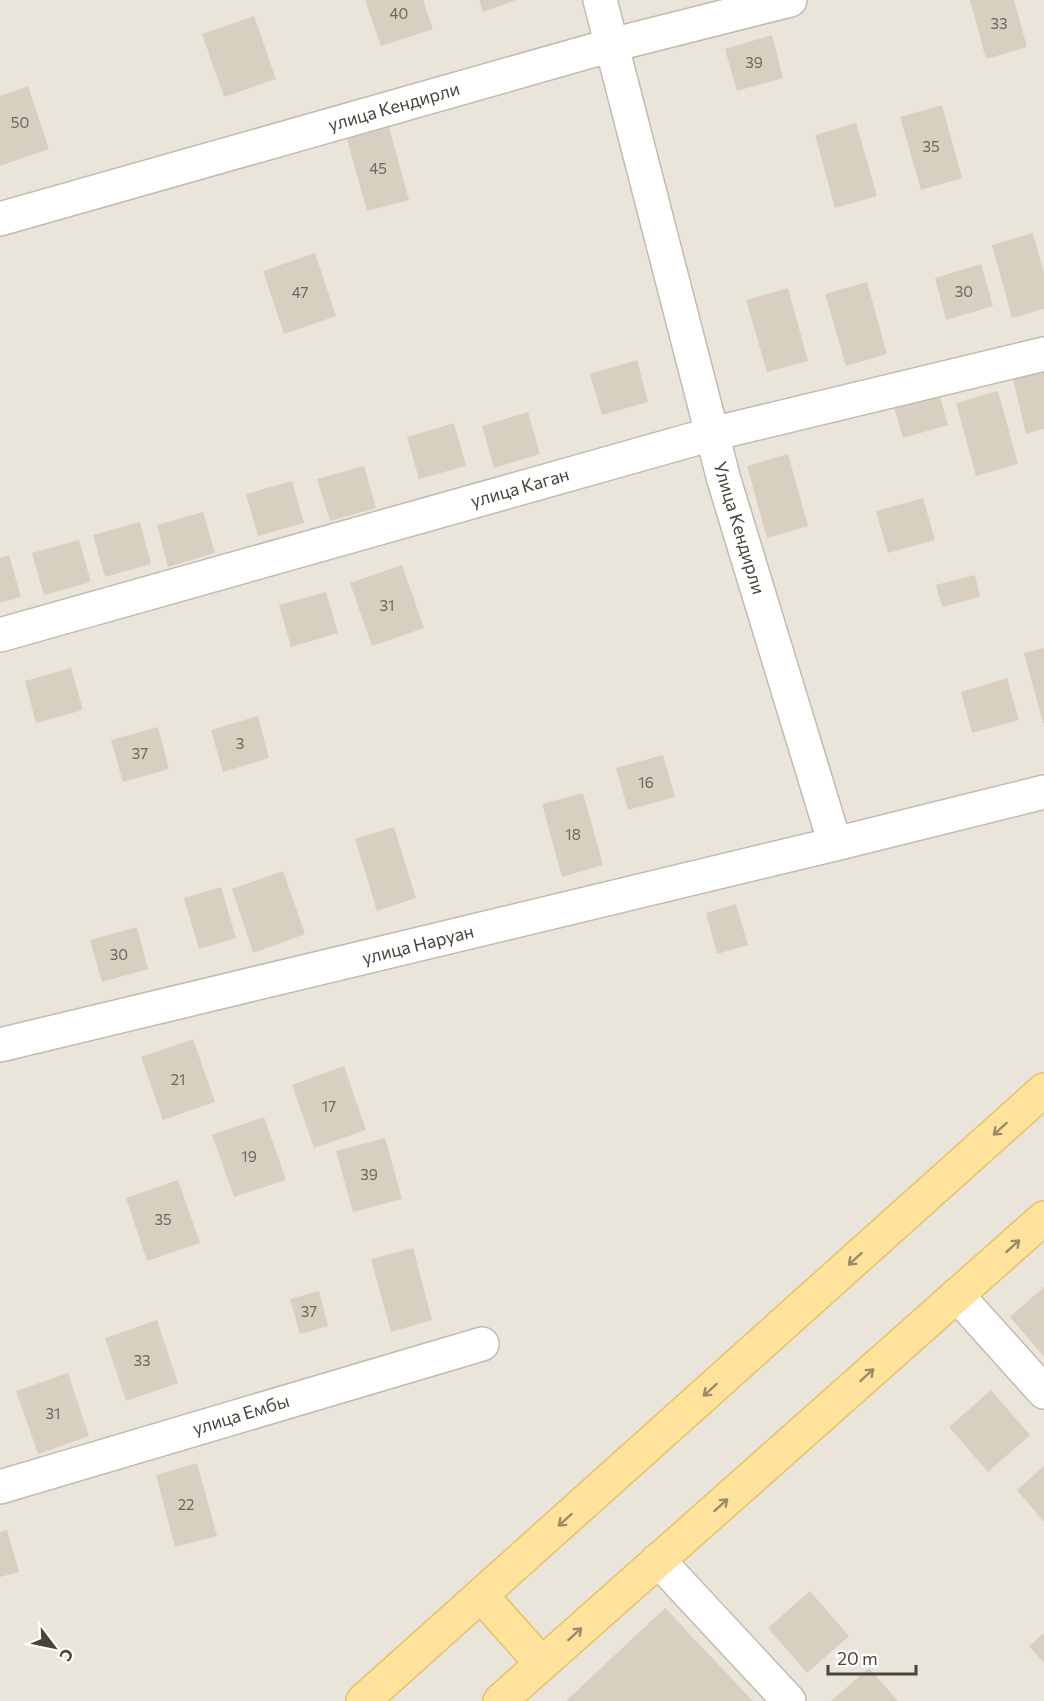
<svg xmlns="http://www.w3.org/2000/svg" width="1044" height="1701" font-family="Commissioner,sans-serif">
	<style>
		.residential { fill: #eae5da }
		.building { fill: #d8cfc1 }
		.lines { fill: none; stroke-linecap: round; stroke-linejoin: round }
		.minor-casing { stroke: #c2bbae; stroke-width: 36 }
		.major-casing { stroke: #e6c16a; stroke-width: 36 }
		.minor { stroke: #fff; stroke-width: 33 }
		.major { stroke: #ffe39c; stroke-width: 33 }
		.oneway { stroke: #9c8c66 }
		.labels { text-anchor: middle; stroke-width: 4.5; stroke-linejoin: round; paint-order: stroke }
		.number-label { font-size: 15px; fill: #6e675b }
		.street-label { font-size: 18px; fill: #4b4439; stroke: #fff }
	</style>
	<rect width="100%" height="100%" fill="#f6f3ec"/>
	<path class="residential" d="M0 0H1044V1701H0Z"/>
	<path class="building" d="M365 0H423L433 29 381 46Z
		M479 0H516L483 12Z
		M970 0H1014L1027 47 986 59Z
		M254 16 276 79 224 97 202 34Z
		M772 35 783 78 737 91 725 49Z
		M28 86 49 149 0 166V96Z
		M942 105 962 178 921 190 900 117Z
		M856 123 877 196 835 208 815 135Z
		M389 127 409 200 367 211 347 139Z
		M1033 233 1044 273V309L1012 318 992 245Z
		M315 253 336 316 284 334 263 271Z
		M981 264 993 306 946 320 935 278Z
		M867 282 887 354 846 366 825 294Z
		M788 288 808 361 767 372 746 300Z
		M637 360 648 402 602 415 590 374Z
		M1044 367V429L1026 434 1012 374Z
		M937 387 948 425 903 438 892 400Z
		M998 391 1018 464 976 476 956 403Z
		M528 412 540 454 494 468 482 426Z
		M454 423 466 466 419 479 407 437Z
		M788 454 808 526 767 538 747 466Z
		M364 466 376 508 330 521 317 479Z
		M292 481 304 523 258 536 246 494Z
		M923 498 935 540 888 553 876 511Z
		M203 512 215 553 168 567 157 525Z
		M140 522 151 564 105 577 93 535Z
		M79 540 91 582 44 595 32 553Z
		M9 555 21 597 0 603V558Z
		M402 565 424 628 372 646 350 583Z
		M975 575 980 597 942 607 936 585Z
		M326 592 338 633 291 647 279 605Z
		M1044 648V723H1043L1024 653Z
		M71 668 83 710 36 723 25 681Z
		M1007 678 1019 720 972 733 961 692Z
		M258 716 269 758 223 772 211 730Z
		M158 727 169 769 123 782 111 740Z
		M663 755 675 797 628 810 616 768Z
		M583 793 603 865 562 877 542 804Z
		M394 827 416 898 377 911 355 839Z
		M283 871 305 934 253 953 232 889Z
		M221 887 236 938 199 949 184 898Z
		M736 904 748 945 717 954 706 913Z
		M137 927 148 969 102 982 90 940Z
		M193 1039 215 1102 163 1120 141 1057Z
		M344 1066 366 1130 314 1148 292 1085Z
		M264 1117 286 1180 234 1197 212 1135Z
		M385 1138 402 1199 353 1212 336 1151Z
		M178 1180 200 1243 147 1261 126 1198Z
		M413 1248 432 1320 391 1332 371 1259Z
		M1044 1287V1357L1010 1317Z
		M319 1291 328 1326 300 1334 290 1299Z
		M157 1320 178 1383 126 1401 105 1338Z
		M68 1373 89 1436 38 1454 16 1391Z
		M991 1390 1030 1435 988 1472 949 1427Z
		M197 1463 217 1536 175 1547 156 1475Z
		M1044 1466V1522L1017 1490Z
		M7 1530 19 1572 0 1577V1532Z
		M810 1591 849 1636 807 1673 768 1628Z
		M665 1608 753 1701H566Z
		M1044 1633V1663L1029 1646Z
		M869 1668 898 1701H831Z"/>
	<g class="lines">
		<defs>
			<path id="minor" d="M600 0 724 480 835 844 1044 792
				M0 219 612 45 790 0
				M0 635 712 434 1044 354
				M0 1045 835 844
				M957 1295 1044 1392
				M0 1487 482 1344
				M658 1560 789 1701"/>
			<path id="major" d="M481 1595 542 1664
				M363 1701 1044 1090
				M500 1701 1044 1218"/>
		</defs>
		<use href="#minor" class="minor-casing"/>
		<use href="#major" class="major-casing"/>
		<use href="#minor" class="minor"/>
		<use href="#major" class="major"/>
	</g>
	<defs><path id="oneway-shaft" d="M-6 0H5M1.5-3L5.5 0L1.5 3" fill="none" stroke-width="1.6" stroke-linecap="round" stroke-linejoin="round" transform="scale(1.5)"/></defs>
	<g class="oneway">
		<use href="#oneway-shaft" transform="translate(1000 1129) rotate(138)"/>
		<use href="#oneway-shaft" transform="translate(1013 1246) rotate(-42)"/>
		<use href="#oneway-shaft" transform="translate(855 1259) rotate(138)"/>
		<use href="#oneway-shaft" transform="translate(867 1375) rotate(-42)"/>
		<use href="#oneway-shaft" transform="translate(710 1390) rotate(138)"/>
		<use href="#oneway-shaft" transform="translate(721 1505) rotate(-42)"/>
		<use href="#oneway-shaft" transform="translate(565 1520) rotate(138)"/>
		<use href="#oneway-shaft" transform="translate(575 1634) rotate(-42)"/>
	</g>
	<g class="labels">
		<g class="number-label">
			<text x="399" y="19">40</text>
			<text x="999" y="29">33</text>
			<text x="754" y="68">39</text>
			<text x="20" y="128">50</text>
			<text x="931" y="152">35</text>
			<text x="378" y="174">45</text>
			<text x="964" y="297">30</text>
			<text x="300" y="298">47</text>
			<text x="387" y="611">31</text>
			<text x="240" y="749">3</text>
			<text x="140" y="759">37</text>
			<text x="646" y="788">16</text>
			<text x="573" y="840">18</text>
			<text x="119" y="960">30</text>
			<text x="178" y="1085">21</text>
			<text x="329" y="1112">17</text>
			<text x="249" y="1162">19</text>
			<text x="369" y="1180">39</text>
			<text x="163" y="1225">35</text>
			<text x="309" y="1317">37</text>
			<text x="142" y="1366">33</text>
			<text x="53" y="1419">31</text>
			<text x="186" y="1510">22</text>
		</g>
		<g class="street-label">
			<text transform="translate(394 107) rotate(-16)" y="6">улица Кендирли</text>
			<text transform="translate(520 488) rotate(-16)" y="6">улица Каган</text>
			<text transform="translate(739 528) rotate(73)" y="6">Улица Кендирли</text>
			<text transform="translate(418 945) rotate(-14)" y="6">улица Наруан</text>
			<text transform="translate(241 1415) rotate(-17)" y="6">улица Ембы</text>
		</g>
	</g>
	<g transform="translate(54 1647) rotate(122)" stroke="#ffffff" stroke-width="4.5" paint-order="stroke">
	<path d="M0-4.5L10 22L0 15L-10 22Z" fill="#4b4439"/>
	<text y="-9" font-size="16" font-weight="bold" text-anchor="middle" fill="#4b4439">С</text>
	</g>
	<path d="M828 1665v9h88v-9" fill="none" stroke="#4b4439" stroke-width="3"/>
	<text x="837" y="1665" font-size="18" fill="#4b4439" stroke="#ffffff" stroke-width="4.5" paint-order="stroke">20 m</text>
</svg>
